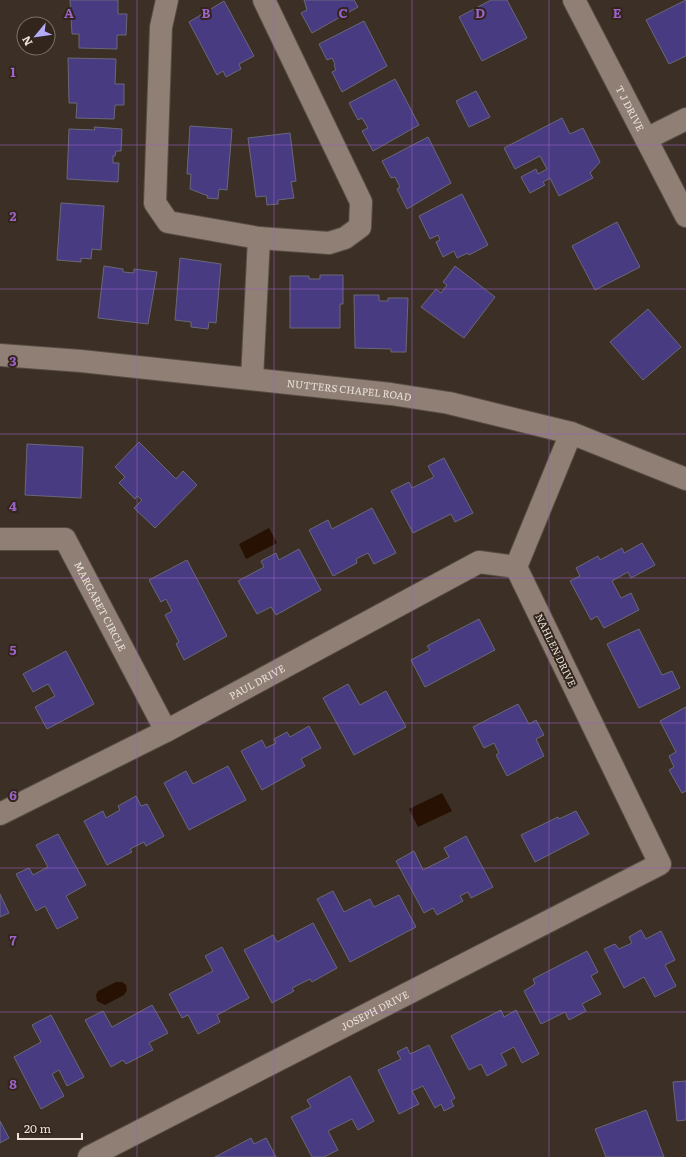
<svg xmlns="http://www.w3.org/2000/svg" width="686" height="1157" font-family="Literata,serif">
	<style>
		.water { fill: #271102 }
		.building { fill: #483b82; stroke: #696878 }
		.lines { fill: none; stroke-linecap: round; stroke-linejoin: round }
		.minor-casing { stroke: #574c44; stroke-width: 24 }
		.minor { stroke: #8f7f74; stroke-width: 22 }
		.grid { fill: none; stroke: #9d63c8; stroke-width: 1; stroke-opacity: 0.55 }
		.labels { text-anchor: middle; stroke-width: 4; stroke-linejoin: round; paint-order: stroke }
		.street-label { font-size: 10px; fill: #ebe2dc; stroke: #31251c }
		.grid-label { font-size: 13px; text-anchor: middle; font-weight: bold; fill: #9d63c8; stroke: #31251c; stroke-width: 4; stroke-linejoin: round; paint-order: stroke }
	</style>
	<rect width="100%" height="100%" fill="#3c2f26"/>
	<path class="water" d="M269 528 277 543 246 559 239 544Z
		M442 793 452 811 418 827 409 809Z
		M116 982H122L126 985 127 990 124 995 105 1005 97 1001 96 995 98 991Z"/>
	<path class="building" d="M70 0H118V14H127L126 35H117V49L79 48V34H72Z
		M304 0H354L358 7 312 33 301 13 307 10Z
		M491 0H507L527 38 482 61 459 17Z
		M686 0V56L669 64 646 20Z
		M224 1 254 56 239 64 241 69 226 77 223 71 217 75 189 22Z
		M364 21 387 66 342 92 332 72 336 70 334 65 335 64 332 58 327 60 319 44Z
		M68 58 116 59 115 84H124V105H115L114 119 76 118 77 103H69Z
		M395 79 419 125 373 151 362 131 368 128 362 118 358 120 349 103Z
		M476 91 490 117 469 127 456 101Z
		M562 118 570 134 583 128 600 162 590 173 593 178 559 196 550 178 543 182 545 185 530 193 521 177 536 169 538 174 547 169 540 156 515 169 504 148Z
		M190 126 232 129 227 190 219 189 218 199 207 198 208 196 190 189 191 174H187Z
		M94 127 122 129 121 151H116L115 156H113V163H119L118 182 67 179 69 129 95 130Z
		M290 133 296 181 291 182 294 198 278 200V204L267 205 266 196 256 197 248 138Z
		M428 137 451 183 407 209 397 189 400 187 395 177 391 178 382 161Z
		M462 194 488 245 469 255 468 253 457 258 454 251 443 257 436 242 440 240 438 235 430 239 419 216Z
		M61 203 104 206 101 250 92 249 91 259 81 258V262L57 260Z
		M617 222 640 267 595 290 572 246Z
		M180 258 221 264 216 323 209 322 208 329 191 327V322L175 320Z
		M104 266 123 269V272L134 273V269L157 272 148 324 98 318Z
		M455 266 495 297 464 338 421 307 436 289 441 293 447 285 443 282Z
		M320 275H343V304H340V328H290V276H309V279H320Z
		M354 295H379V301H388V298H408L406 352H391V349L355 348Z
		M648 309 681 347 643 380 610 342Z
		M139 442 176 479 183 471 197 485 155 528 134 508 142 500 137 496 135 499 119 483 125 477 115 467Z
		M27 444 83 447 81 498 25 495Z
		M444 458 473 513 455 522 451 514 413 533 391 491 409 482 412 488 434 477 428 466Z
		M372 508 396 553 374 564 368 553 356 559 357 563 333 576 309 530 328 520 332 529Z
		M642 543 655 565 631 578 628 572 612 581 621 598 631 593 639 610 604 628 597 616 591 620 570 581 580 576 576 568 598 556 600 560 622 548 624 553Z
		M299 549 321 590 276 615 271 607 257 614 238 581 264 567 261 561 276 553 279 560Z
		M187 560 227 636 184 660 176 644 179 642 165 615 172 611 166 599 161 602 149 580Z
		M479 619 495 650 425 687 411 660 430 650 427 646Z
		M639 629 662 675 672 671 680 688 639 708 607 644Z
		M66 651 94 704 47 729 35 707 55 696 48 684 33 692 23 674Z
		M348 684 360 705 386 691 406 727 354 755 323 698Z
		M518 704 529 724 536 720 544 735 536 739 544 756 507 776 496 755 499 753 494 743 484 748 473 727Z
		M686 707V791L682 793 669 770 674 767 669 756 676 752 660 721Z
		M309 726 321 748 301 759 305 766 262 790 241 751 262 740 266 748 276 743 274 739 287 732 290 737Z
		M228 766 246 800 189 830 164 783 186 771 193 784Z
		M136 796 141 806 147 804 164 836 146 846 144 842 130 849 132 852 107 865 84 821 103 811 106 818 120 810 118 806Z
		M576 811 589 834 535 862 521 835 558 817 559 819Z
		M58 834 86 885 66 896 78 918 57 929 45 906 36 911 16 874 29 868 33 875 48 867 36 845Z
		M466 836 493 887 471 898 468 892 460 896 463 901 437 915 433 908 424 913 396 861 414 851 423 870 449 857 444 848Z
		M333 891 344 912 370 899 374 907 399 895 416 927 350 962 317 899Z
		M0 894 9 913 0 917Z
		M313 923 337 968 312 982 310 979 292 988 294 991 272 1003 244 950 273 935 277 942Z
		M641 930 646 939 661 931 675 960 665 965 676 986 655 997 644 977 624 988 604 949 615 944 619 949 632 943 629 937Z
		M222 947 249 998 217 1015 220 1022 198 1034 188 1015 182 1018 169 994 213 971 205 956Z
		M587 951 598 972 591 976 601 994 582 1004 586 1011 569 1020 565 1012 541 1024 524 991 535 984 533 979Z
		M152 1005 168 1033 149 1043 153 1050 126 1064 123 1060 111 1067 85 1020 103 1011 112 1027Z
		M501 1010 504 1017 516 1010 539 1054 522 1063 514 1047 501 1054 507 1065 487 1076 481 1064 469 1070 451 1036Z
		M51 1015 84 1077 67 1086 59 1070 52 1074 64 1096 41 1109 14 1057 41 1042 32 1025Z
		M429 1045 455 1098 451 1101 454 1106 444 1111 441 1104 435 1108 423 1086 412 1091 419 1104 399 1114 378 1070 401 1059 397 1052 407 1047 410 1054Z
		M350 1076 374 1121 358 1130 352 1119 328 1131 338 1150 324 1157H312L291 1117 311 1107 307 1100Z
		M686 1081V1120L677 1121 673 1082Z
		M646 1110 664 1157H606L595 1129Z
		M0 1121 9 1138 0 1143Z
		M251 1138 254 1144 266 1138 276 1157H215Z"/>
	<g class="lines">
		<defs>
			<g id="minor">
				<path d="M167 0 161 27 155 203 168 222 259 238 329 243 345 238 360 227 361 202 264 0"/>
				<path id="s1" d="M574 0 686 216"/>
				<path d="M646 139 686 119"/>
				<path id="s2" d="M0 355 81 361 391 394 449 403 571 433 686 479"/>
				<path d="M252 379 259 238"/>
				<path id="s3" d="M0 539H65L166 731"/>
				<path id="s4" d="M0 814 166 731 479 562 516 567"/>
				<path id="s5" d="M89 1157 660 864 516 567 571 433"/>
			</g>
		</defs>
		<use href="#minor" class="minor-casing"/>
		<use href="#minor" class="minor"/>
	</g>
	<path class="grid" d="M137 0V1157M274 0V1157M412 0V1157M549 0V1157M0 145H686M0 289H686M0 434H686M0 578H686M0 723H686M0 868H686M0 1012H686"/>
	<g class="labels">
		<g class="street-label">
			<text dy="4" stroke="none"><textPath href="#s1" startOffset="122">T J DRIVE</textPath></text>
			<text dy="4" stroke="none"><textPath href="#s2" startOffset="351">NUTTERS CHAPEL ROAD</textPath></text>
			<text dy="4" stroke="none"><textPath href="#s3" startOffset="141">MARGARET CIRCLE</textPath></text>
			<text transform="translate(556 650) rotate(64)" y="4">NAHLEN DRIVE</text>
			<text dy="4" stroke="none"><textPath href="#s4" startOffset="289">PAUL DRIVE</textPath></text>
			<text dy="4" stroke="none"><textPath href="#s5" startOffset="321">JOSEPH DRIVE</textPath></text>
		</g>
	</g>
	<g class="grid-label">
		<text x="69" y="18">A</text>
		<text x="206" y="18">B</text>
		<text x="343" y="18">C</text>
		<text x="480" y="18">D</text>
		<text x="617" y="18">E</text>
		<text x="13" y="77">1</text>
		<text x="13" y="221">2</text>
		<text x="13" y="366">3</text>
		<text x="13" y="511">4</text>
		<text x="13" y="655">5</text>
		<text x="13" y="800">6</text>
		<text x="13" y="945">7</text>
		<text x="13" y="1089">8</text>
	</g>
	<g transform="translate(36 36) rotate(241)"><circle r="19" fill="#31251c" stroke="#7b7169"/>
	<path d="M0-3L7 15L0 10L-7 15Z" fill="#b5acf9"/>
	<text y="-6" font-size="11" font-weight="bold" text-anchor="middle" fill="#ebe2dc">N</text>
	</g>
	<path d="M18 1133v6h64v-6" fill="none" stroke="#ebe2dc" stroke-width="2"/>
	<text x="24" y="1133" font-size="12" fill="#ebe2dc" stroke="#31251c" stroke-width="3" paint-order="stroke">20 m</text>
</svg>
